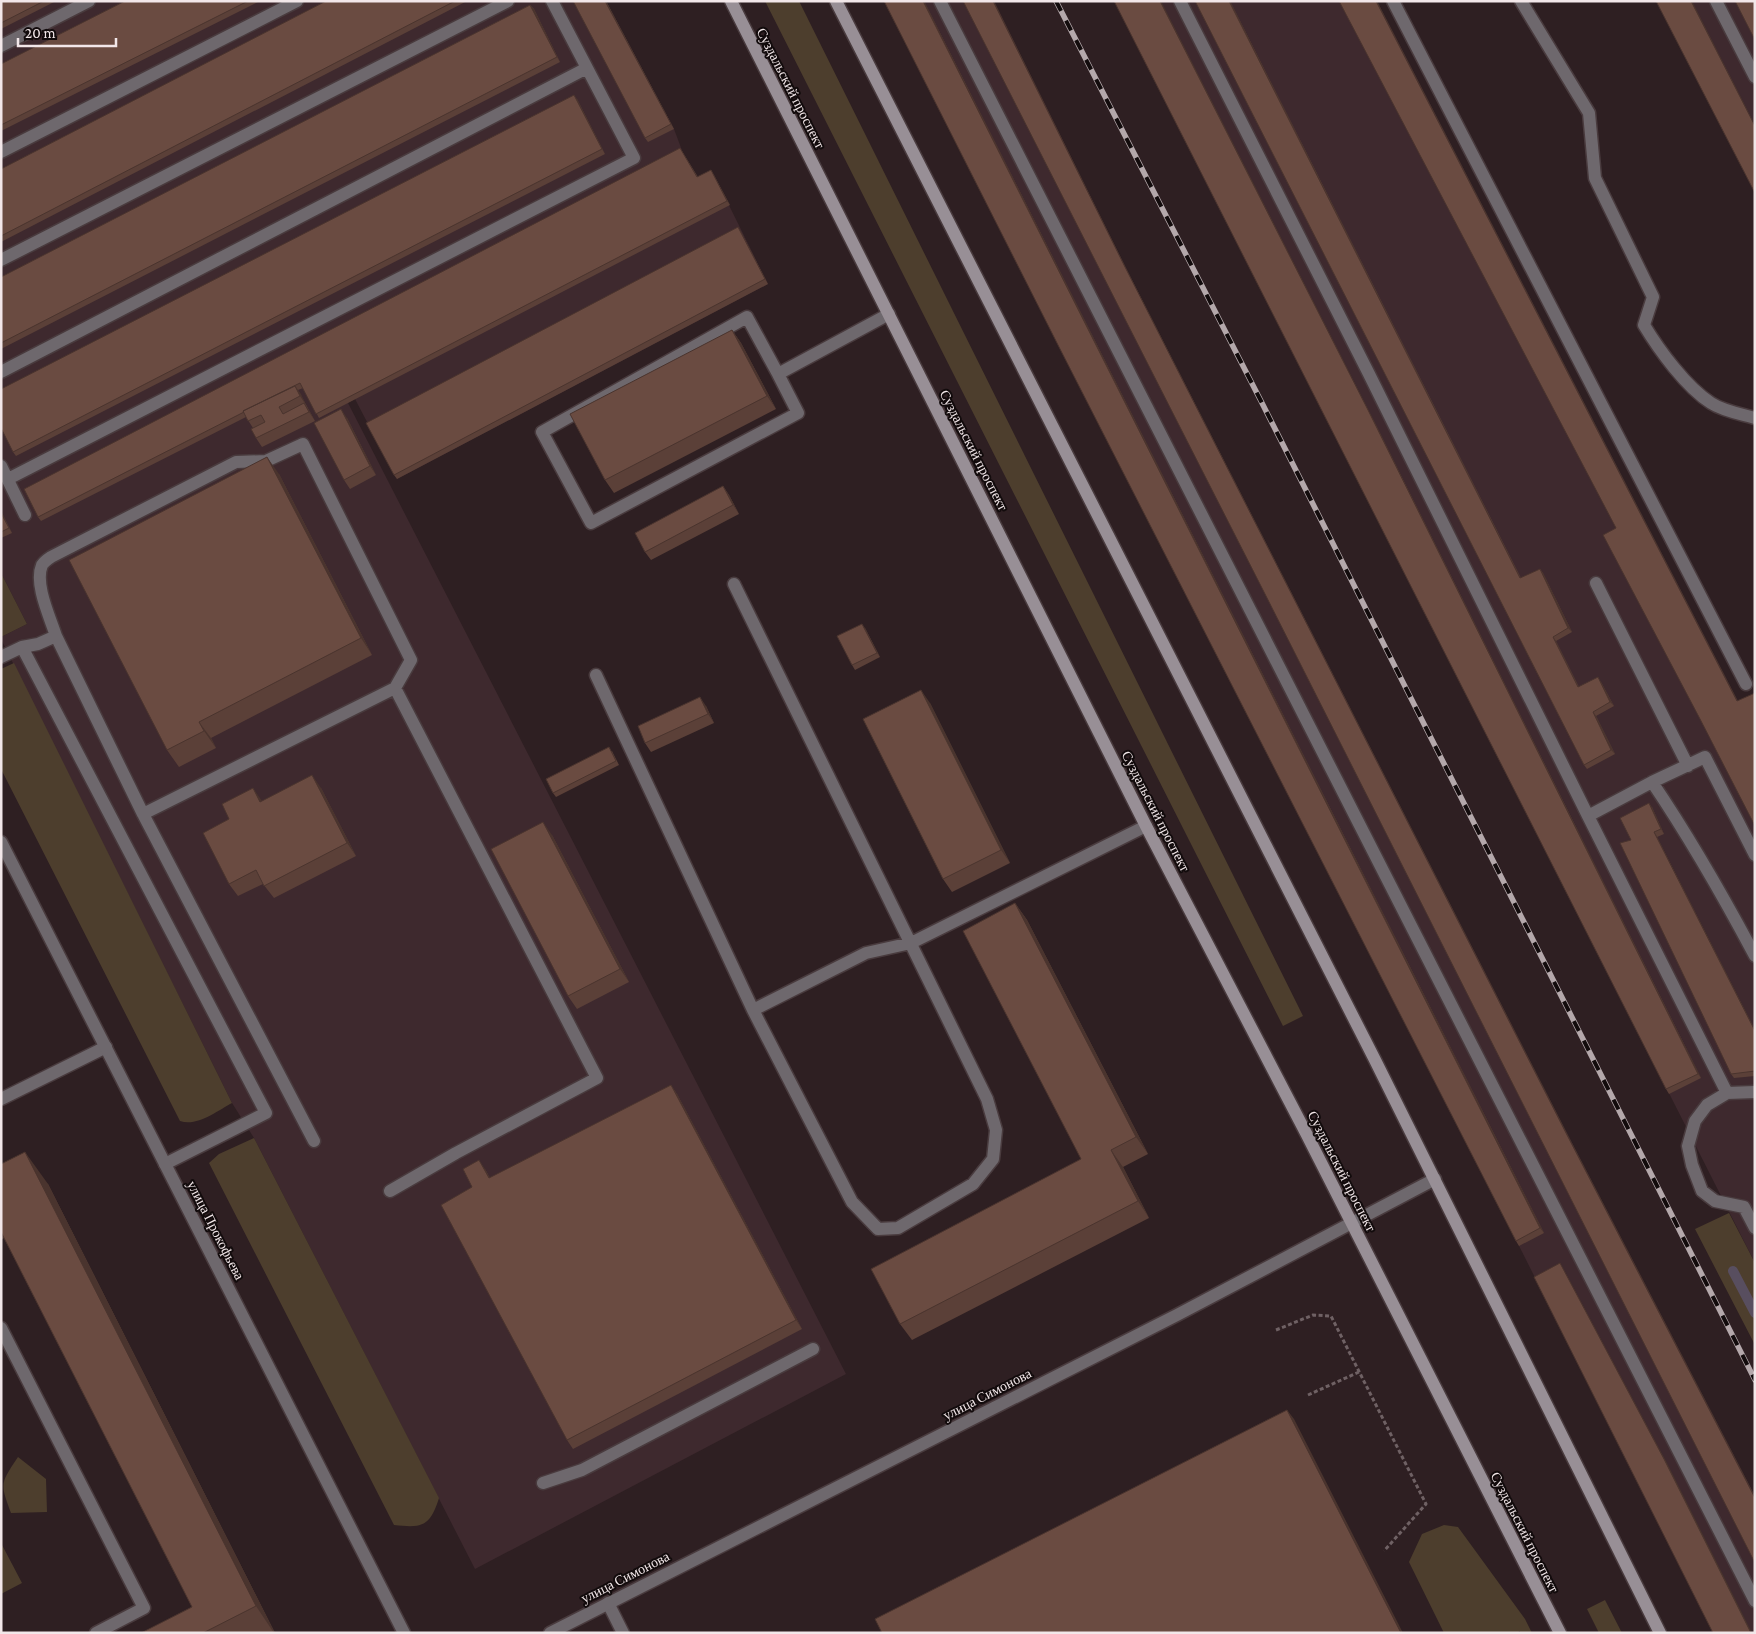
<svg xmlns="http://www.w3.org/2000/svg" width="1756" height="1634" font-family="'Crimson Pro',serif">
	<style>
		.built { fill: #3e292e }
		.green { fill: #4d3e2d }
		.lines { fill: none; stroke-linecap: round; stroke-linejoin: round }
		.stream { stroke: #584e5f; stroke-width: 10 }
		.service-casing { stroke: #493b3e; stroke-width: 15 }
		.minor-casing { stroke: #493b3e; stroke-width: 15 }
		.secondary-casing { stroke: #493b3e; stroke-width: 15 }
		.path { stroke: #6f6164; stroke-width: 3; stroke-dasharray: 4 2.5; stroke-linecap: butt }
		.service { stroke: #6e686d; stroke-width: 12 }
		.minor { stroke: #6e686d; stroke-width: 12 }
		.secondary { stroke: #988f96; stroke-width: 12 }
		.rail-casing { stroke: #b4a8ab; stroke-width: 5.5 }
		.rail { stroke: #120b0c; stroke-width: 4; stroke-dasharray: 11; stroke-linecap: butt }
		.wall { fill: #5b4038 }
		.shaded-wall { fill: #4a342e }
		.building { fill: #6a4b41; stroke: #4a342e }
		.labels { text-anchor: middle; stroke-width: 4; stroke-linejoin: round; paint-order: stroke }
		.street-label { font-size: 14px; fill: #f2e7e9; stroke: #120b0c }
	</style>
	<rect width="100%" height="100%" fill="#2e1f22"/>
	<path class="built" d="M1 1H606L674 129 683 153 700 182 714 175 768 284 397 479 355 399 348 403 846 1374 475 1569 254 1138 232 1103 1 639V637L27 624 1 573Z
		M884 1H994L1127 270 1569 1137 1755 1496V1633H1714L1441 1091Z
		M1116 1H1377L1740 705 1755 699V1263Z
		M1657 1H1755V191Z"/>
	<path class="green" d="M765 1H799L1303 1016 1283 1026Z
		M1 573 27 624 1 637Z
		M14 663 232 1103C217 1111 197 1127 180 1121L1 769V669Z
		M254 1138 439 1498C430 1527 422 1528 394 1525L209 1163 219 1154Z
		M1729 1213 1755 1263V1345L1695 1229Z
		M18 1457 46 1479 47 1512 11 1513C0 1483 0 1484 18 1457Z
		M1444 1525 1458 1527 1525 1619 1532 1633H1520V1631L1517 1633H1444L1409 1562 1422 1534Z
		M1 1543 22 1583 1 1594Z
		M1605 1600 1622 1633H1599L1587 1609Z"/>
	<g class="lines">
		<path class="stream" d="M1733 1271 1755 1313"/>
		<defs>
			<path id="service" d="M940 1 1755 1601
				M1180 1 1369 374 1588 816
				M1393 1 1746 684
				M1716 1 1755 77
				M1 46 89 1
				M1 152 297 1
				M1 260 508 1
				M1 372 587 68
				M778 374 798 413 591 523 542 432 747 317 778 374 889 314
				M1 466 25 515
				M8 479 634 158 552 1
				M1596 583 1688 766
				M734 584 987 1099 996 1130 993 1159 973 1184 898 1228 878 1229 852 1202 753 1010 866 953 911 943 1146 826
				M22 647 266 1113 165 1164
				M1 657 22 647 38 644 56 636 143 814 395 688 411 660 303 444 266 461 236 462 51 557C48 559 44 562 42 565 34 584 50 617 56 636
				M596 675 753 1010
				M1652 782C1690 838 1723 896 1755 956
				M143 814 314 1141
				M1755 855 1705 757 1652 782 1588 816 1727 1093 1707 1105 1695 1121 1688 1146 1692 1165 1702 1191 1715 1201 1744 1207 1755 1228
				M1727 1093 1755 1092
				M1 1099 106 1047
				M390 1191 456 1153 597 1078 395 688
				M1 1328 144 1608 96 1633
				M543 1483 582 1470 813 1349
				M608 1603 623 1633"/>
			<path id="minor" d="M1521 1 1589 113 1595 178 1653 297 1644 325C1659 350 1686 387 1711 403 1723 411 1741 414 1755 418
				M1 842 404 1633
				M550 1633 1177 1315 1435 1179"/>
			<path id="secondary" d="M731 1 1146 826 1307 1135 1560 1633
				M836 1 1375 1060 1660 1633"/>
		</defs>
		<use href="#service" class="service-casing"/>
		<use href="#minor" class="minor-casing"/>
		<use href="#secondary" class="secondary-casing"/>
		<path class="path" d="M1276 1330 1313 1315 1331 1316 1426 1504 1384 1551
			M1308 1395 1359 1372"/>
		<use href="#service" class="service"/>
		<use href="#minor" class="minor"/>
		<use href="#secondary" class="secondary"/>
		<defs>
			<path id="rail" d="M1056 1 1261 401 1755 1380"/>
		</defs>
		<use href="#rail" class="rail-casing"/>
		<use href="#rail" class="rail"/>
	</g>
	<path class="wall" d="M1 1H56L1 29Z
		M125 1H260L1 131V64Z
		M326 1H467L1 242V169Z
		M606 1 674 129 648 142 645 138Z
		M884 1H924L1544 1233 1519 1246 1516 1241Z
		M1195 1H1230L1521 578 1540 569 1543 573 1572 632 1556 641 1579 687 1601 682 1614 706 1596 716 1615 754 1587 769 1584 765Z
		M530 5 534 9 560 62 1 349V277Z
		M577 99 605 154 16 456 13 452Z
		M680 148 698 177 711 170 730 205 319 418 303 388 298 390 315 421 262 447 256 438 253 428 246 417 41 521 38 517Z
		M738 227 741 232 768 284 397 479 394 475Z
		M732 330 741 343 776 409 614 493 605 480Z
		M1371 415 1701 1078 1669 1094 1666 1089Z
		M347 418 376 475 350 489 344 480Z
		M279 474 372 655 211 738 216 748 179 767 167 750Z
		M723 486 729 495 739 514 651 560 645 552Z
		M1 511 12 533 1 538Z
		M865 628 880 657 855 670 852 665Z
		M930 703 1010 863 952 892 943 879Z
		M706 706 714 723 651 752 645 743Z
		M612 751 619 765 556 797 553 793Z
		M321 788 356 856 274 898 263 884 238 896 229 884V819L262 801Z
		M1652 807 1664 834 1657 837 1755 1030V1076L1734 1078 1731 1074 1631 840Z
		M552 835 629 982 577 1009 568 996Z
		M1015 903 1027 920 1148 1154 1123 1167 1149 1218 912 1340 900 1324 1081 1159Z
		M671 1085 677 1094 802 1329 573 1449 567 1440 472 1187 485 1169 490 1178Z
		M1 1164 48 1184 275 1633H141L192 1607 4 1238 1 1240Z"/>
	<path class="shaded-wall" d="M605 1H606L674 129 671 124Z
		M923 1H924L1544 1233 1540 1228Z
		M993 1H994L1127 270 1569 1137 1755 1496V1498L1566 1133 1124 265Z
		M1160 1H1161L1371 415 1701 1078 1698 1074Z
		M1229 1H1230L1523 583 1520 578Z
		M1376 1H1377L1740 705 1737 701Z
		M1691 1H1692L1755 125V126Z
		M530 5 534 9 560 62 557 57Z
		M574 95 577 99 605 154 602 149Z
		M711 170 714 175 730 205 727 201Z
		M738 227 741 232 768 284 765 279Z
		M732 330 741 343 776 409 767 396Z
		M295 386 301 394 306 405 300 396Z
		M304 403 310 412 315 421 309 412Z
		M341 409 347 418 376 475 370 466Z
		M267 457 279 474 372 655 361 638Z
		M723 486 729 495 739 514 733 505Z
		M1 511 12 533 9 528 1 513Z
		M1540 569 1543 573 1572 632 1568 628Z
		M862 624 865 628 880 657 877 653Z
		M1553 637 1556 641 1581 692 1578 687Z
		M1598 677 1601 682 1614 706 1610 702Z
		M921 690 930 703 1010 863 1001 850Z
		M700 697 706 706 714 723 708 714Z
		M1593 712 1596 716 1615 754 1611 750Z
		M199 722 211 738 216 748 204 731Z
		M312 775 321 788 356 856 347 843Z
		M253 788 262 801 260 802Z
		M1649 803 1652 807 1664 834 1661 829Z
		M543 822 552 835 629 982 620 969Z
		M1654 832 1657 837 1755 1030V1031Z
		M1015 903 1027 920 1148 1154 1136 1137Z
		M671 1085 677 1094 802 1329 796 1320Z
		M1111 1150 1123 1167 1149 1218 1138 1201Z
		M25 1152 48 1184 275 1633H274L256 1606Z
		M479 1160 485 1169 495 1187 489 1178Z
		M1560 1263 1563 1268 1667 1463 1752 1633H1751Z
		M1287 1410 1294 1419 1403 1633H1401Z"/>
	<path class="building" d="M1 1H44L1 23Z
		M125 1H248L1 125V64Z
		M326 1H455L1 236V169Z
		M573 1H605L671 124 645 138Z
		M884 1H923L1540 1228 1516 1241 1059 347Z
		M963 1H993L1124 265 1566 1133 1755 1498V1563L1266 596Z
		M1114 1H1160L1368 410 1698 1074 1666 1089Z
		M1195 1H1229L1520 578 1540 569 1568 628 1553 637 1578 687 1598 677 1610 702 1593 712 1611 750 1584 765Z
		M1339 1H1376L1737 701 1755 693V826L1700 719 1603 535 1616 528Z
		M1656 1H1691L1755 126V193Z
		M1735 1H1755V40Z
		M530 5 557 57 1 343V277Z
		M574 95 602 149 13 452 1 428V389Z
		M680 148 697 177 711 170 727 201 316 414 300 383 243 411 244 412 38 517 24 489Z
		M738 227 765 279 394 475 366 423Z
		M732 330 767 396 605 480 570 414Z
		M295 386 300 396 279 407 283 414 304 403 309 412 256 438 251 429 265 422 261 415 248 421 243 411Z
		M341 409 370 466 344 480 314 423Z
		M267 457 361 638 199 722 204 731 167 750 69 560Z
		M723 486 733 505 645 552 635 533Z
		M1 513 9 528 1 532Z
		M862 624 877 653 852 665 837 636Z
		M921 690 1001 850 943 879 863 719Z
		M700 697 708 714 645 743 638 726Z
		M609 747 616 761 553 793 546 779Z
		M312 775 347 843 264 886 256 870 229 884 203 833 229 819 222 804 253 788 260 802Z
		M1649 803 1661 829 1654 832 1755 1031V1071L1731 1074 1620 843 1631 840 1620 818Z
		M543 822 620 969 568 996 491 849Z
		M1015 903 1136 1137 1111 1150 1138 1201 900 1324 871 1269 1081 1159 963 931Z
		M671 1085 796 1320 567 1440 441 1205 472 1187 463 1169 479 1160 489 1178Z
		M25 1152 256 1606 203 1633H141L192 1607 1 1232V1164Z
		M1560 1263 1664 1459 1751 1633H1713L1534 1277Z
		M1287 1410 1401 1633H882L875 1619Z"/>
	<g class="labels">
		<g class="street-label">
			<text transform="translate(791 88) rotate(63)" y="5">Суздальский проспект</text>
			<text transform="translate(974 450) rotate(63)" y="5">Суздальский проспект</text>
			<text transform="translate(1156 811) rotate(63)" y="5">Суздальский проспект</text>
			<text transform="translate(1342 1171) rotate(63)" y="5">Суздальский проспект</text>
			<text transform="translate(216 1230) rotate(63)" y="5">улица Прокофьева</text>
			<text transform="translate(987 1394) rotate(-27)" y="5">улица Симонова</text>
			<text transform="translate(1525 1532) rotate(63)" y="5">Суздальский проспект</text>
			<text transform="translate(625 1577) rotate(-27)" y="5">улица Симонова</text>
		</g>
	</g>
	<rect width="1756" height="1634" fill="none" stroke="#f2e7e9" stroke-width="5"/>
	<path d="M18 38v8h98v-8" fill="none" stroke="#f2e7e9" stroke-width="2.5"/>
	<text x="25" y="38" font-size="15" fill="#f2e7e9" stroke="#120b0c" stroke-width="4" paint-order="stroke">20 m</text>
</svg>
